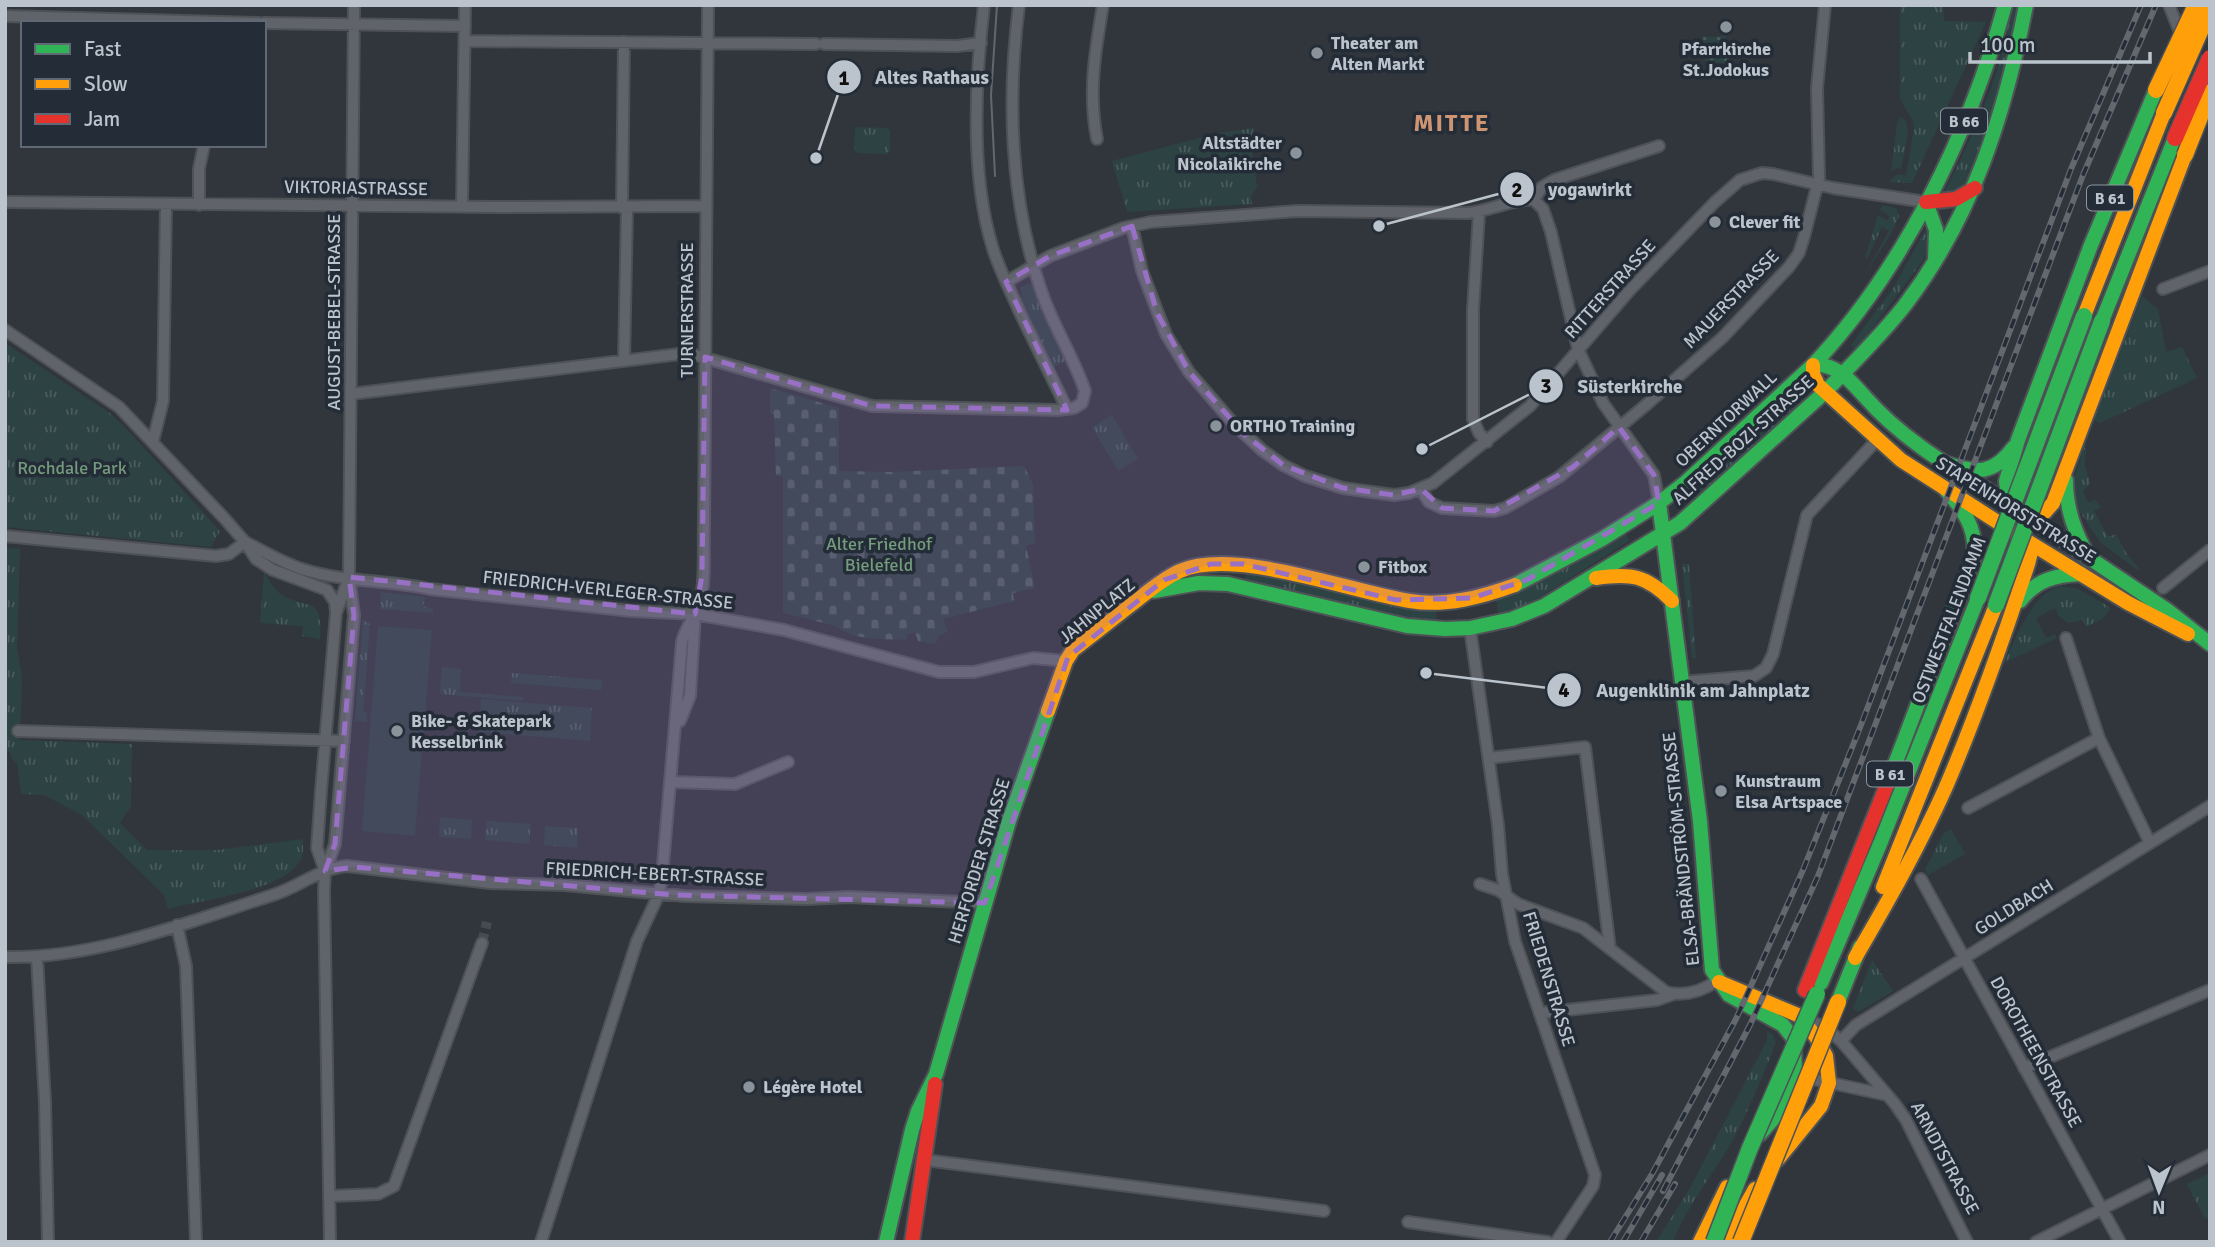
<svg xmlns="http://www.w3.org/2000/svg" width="2215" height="1247" font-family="Signika,sans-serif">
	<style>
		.grass { fill: url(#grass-tufts) }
		.cemetery { fill: url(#cemetery-stones) }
		.garden { fill: url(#garden-dots) }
		.pitch { fill: #2d4243 }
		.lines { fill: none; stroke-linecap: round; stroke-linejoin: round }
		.street-tunnel { stroke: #454b52; stroke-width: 10; stroke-dasharray: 10 5; stroke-linecap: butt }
		.street-casing { stroke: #4e5257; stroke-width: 14 }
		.fast-casing { stroke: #4e5257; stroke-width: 18 }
		.slow-casing { stroke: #4e5257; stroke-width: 18 }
		.jam-casing { stroke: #4e5257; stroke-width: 18 }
		.street { stroke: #60646a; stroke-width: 10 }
		.fast { stroke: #30b455; stroke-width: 14 }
		.slow { stroke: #ff9f0a; stroke-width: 14 }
		.jam { stroke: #e5322d; stroke-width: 14 }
		.tram { stroke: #64686e; stroke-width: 2 }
		.rail-casing { stroke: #64686e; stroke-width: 6 }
		.rail { stroke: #232c37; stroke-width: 3.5; stroke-dasharray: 10; stroke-linecap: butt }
		.fast-bridge-casing { stroke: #4d5258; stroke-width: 19; stroke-linecap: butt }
		.slow-bridge-casing { stroke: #4d5258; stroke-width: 19; stroke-linecap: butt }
		.jam-bridge-casing { stroke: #4d5258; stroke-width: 19; stroke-linecap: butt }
		.fast-bridge { stroke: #30b455; stroke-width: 16 }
		.slow-bridge { stroke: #ff9f0a; stroke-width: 16 }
		.jam-bridge { stroke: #e5322d; stroke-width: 16 }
		.marked { fill: #9870c5; fill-opacity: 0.2; stroke: #9870c5; stroke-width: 5; stroke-dasharray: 14 9; stroke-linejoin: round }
		.poi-dot { fill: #8a929a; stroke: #232c37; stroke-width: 2.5 }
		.labels { text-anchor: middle; stroke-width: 7; stroke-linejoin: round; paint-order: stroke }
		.shield { fill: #232c37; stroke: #8d969f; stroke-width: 2 }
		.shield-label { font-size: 16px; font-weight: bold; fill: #bbc3cc }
		.poi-label { font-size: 18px; font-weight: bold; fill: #bbc3cc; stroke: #232c37; text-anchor: start }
		.street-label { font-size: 18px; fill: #bbc3cc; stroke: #232c37 }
		.park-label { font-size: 18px; fill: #749b7b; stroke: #232c37 }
		.district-label { font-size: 24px; font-weight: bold; letter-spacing: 2px; fill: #cf9573; stroke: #232c37 }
		.leader { fill: none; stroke: #bbc3cc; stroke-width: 2.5 }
		.callout-dot { fill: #bbc3cc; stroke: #232c37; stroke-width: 2.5 }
		.mark-label { font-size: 21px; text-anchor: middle; font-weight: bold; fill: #111 }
		.callout-label { font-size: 19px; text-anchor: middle; font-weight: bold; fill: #bbc3cc; stroke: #232c37; stroke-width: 7; stroke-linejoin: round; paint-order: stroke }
	</style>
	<defs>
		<pattern id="grass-tufts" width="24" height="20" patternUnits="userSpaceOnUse" patternTransform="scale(1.75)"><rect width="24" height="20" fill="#2d4243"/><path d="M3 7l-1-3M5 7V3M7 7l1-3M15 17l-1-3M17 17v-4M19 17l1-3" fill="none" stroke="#4a5c5d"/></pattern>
		<pattern id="cemetery-stones" width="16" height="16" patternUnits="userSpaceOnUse" patternTransform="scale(1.75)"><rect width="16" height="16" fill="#2d4243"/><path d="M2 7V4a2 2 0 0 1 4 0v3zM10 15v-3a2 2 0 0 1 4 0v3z" fill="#4a5c5d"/></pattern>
		<pattern id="garden-dots" width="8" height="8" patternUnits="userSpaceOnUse" patternTransform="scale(1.75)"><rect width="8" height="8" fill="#2d4243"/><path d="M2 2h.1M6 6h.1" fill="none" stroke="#4a5c5d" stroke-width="1.8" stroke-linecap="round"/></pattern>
	</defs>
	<rect width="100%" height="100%" fill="#30363c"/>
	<path class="grass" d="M1900 5H1943L1944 21 1986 22 1912 183 1889 182 1897 174 1906 175 1914 129 1913 121 1900 99Z
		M2011 5H2018L2010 63 1976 167 1960 192 1944 193C1966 149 1989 102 2002 53 2006 38 2008 21 2011 5Z
		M1900 117 1906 121 1908 134 1901 169 1896 168 1891 172 1897 123Z
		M857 127 887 128 890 131V151L887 154 858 153 854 150 855 129Z
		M1255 128 1252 133V138L1257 143 1251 144 1257 187 1251 196 1252 204 1127 212 1112 161 1218 133Z
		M1882 205 1896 208 1899 216 1892 232 1864 276 1889 231 1882 227 1867 259 1865 258 1878 215 1887 220 1890 216 1880 210Z
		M1928 225 1932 242 1924 259 1856 350 1851 345 1894 287Z
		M1033 282 1068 360 1052 368 1021 299 1022 287Z
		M2142 296 2158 309 2166 352 2182 347 2197 378 2100 423 2094 420Z
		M5 343 108 412 123 425 220 531 211 547 5 527Z
		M1791 390 1799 403 1700 496 1697 490 1773 421Z
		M1112 415 1138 459 1118 471 1092 427Z
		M2086 442 2085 465 2090 483 2083 492 2088 502 2096 500 2101 507 2094 511 2108 537 2116 534 2126 553 2140 570 2139 571 2101 543 2080 512 2074 511 2072 485Z
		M1625 531 1629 541 1526 606 1499 616 1496 599 1535 584Z
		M5 548 20 549 17 647 22 677 20 740 132 744 131 806 120 823 147 850H217L303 839C303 846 304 855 300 861 281 892 203 899 168 909L164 895 82 815 44 795 21 794 17 763 12 759 10 752 5 751Z
		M1682 564H1689L1696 658H1692Z
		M1246 571 1390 605 1436 609 1437 622 1394 617 1245 581Z
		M264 572C269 580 274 590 282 595 309 611 323 594 320 639L302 636 303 626 260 623Z
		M2060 586 2078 589 2108 606 2110 610 2102 619 2086 627 2083 620 2068 623 2058 615 2055 608 2036 618 2046 638 2055 634 2057 638 2004 663C2016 638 2032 593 2060 586Z
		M381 592 426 597 423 606 433 609V613L380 609Z
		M363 620 370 624 363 712 367 713V722L355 721Z
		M442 667 461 669 460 692 523 697 522 701 440 694Z
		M512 673 602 680 601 690 511 683Z
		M481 699 592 708 590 741 479 732Z
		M440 817 472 820 471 839 439 837Z
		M487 821 531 824 529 844 485 840Z
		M545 826 578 828 577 848 544 845Z
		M1951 829 1965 854 1928 875 1925 869 1944 833Z
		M1872 960 1893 991 1858 1012 1853 1008Z
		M1767 1031 1773 1035 1776 1043C1762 1077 1749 1111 1731 1143 1712 1177 1687 1205 1673 1242H1656L1690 1188 1767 1040Z
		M2210 1173V1217L2205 1219 2187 1184Z"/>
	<path class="cemetery" d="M770 388 839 408V471L892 472 1024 466 1033 484 1035 543 1026 546 1035 588 1013 593 1014 601 943 619 948 631 939 636 935 644 918 641 915 632 908 634 906 640C885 639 853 641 836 626L783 613V476H776L774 415 770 414Z"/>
	<path class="garden" d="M1726 36 1730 63H1706L1702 37Z"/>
	<path class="pitch" d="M378 626 432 630 415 836 362 831Z"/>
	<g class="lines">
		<path class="street-tunnel" d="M482 943 487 922"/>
		<defs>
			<path id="street" d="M984 5C975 81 970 176 993 249 1000 271 1011 292 1020 313 1036 345 1051 377 1067 409
				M2169 5 2181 35
				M5 16 259 23
				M264 23 465 26
				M465 41 816 44
				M824 44 957 46 981 43
				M1097 139C1088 93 1095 51 1103 5
				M1534 200 1543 209 1551 232 1578 349 1603 403 1654 475 1659 503
				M1534 200 1542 187 1554 180 1659 146
				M5 202 496 207 705 206
				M199 205V169L204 145
				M462 207 465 5
				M622 208 624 42
				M1479 213 1473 310V419L1479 433 1487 442
				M1132 226 1142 271 1166 334 1189 372 1234 424 1262 450 1283 465 1305 476 1343 488 1394 495 1409 493 1433 483 1530 406 1630 290 1715 202 1740 180 1762 173 1773 174 1833 188 1926 202
				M1006 282 1050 256 1123 228 1151 222 1298 211 1467 213C1488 212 1516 197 1534 200
				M2163 289 2210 271
				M5 330 119 407 225 519 245 542 256 559 273 570 327 590 335 602 336 613
				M624 361 627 208
				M351 394 688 353 872 406 1058 410 1074 408 1082 403 1085 391C1073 355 1051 323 1040 287 1010 198 1007 98 1019 5
				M153 441 163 401 166 204
				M1421 489 1429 502 1442 508 1494 511 1505 508 1559 477 1646 405 1723 337 1789 267 1799 253 1804 237 1819 178 1817 88 1825 5
				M5 536 216 556 229 554 245 542
				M245 542C265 552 284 564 305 570 345 582 389 580 430 589L631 611 695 614 784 630 939 672H974L1033 658 1066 661
				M2163 588 2210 550
				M1470 628 1498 825 1502 874 1515 941 1595 1175 1593 1186 1556 1242
				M2066 638 2099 738 2150 843
				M1682 682 1754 676 1766 668 1773 654 1807 515 1877 440
				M680 721 690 696 695 614
				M18 731 344 741
				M1489 758 1585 747 1610 949
				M671 782 735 784 788 762
				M1968 808 2099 738
				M325 871 317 848 321 791 336 613 348 580
				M1921 879 2120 1242
				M1480 884 1498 890 1518 904 1583 928 1666 992C1685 997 1702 991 1717 981
				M177 925 186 966 196 1242
				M5 957C96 959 188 922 273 895 299 887 320 868 347 866L490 883 564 885 685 896 807 899 849 897 985 903
				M37 957 45 1102 48 1242
				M1540 1013 1657 1000 1674 994
				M1802 1017 1826 1028 1841 1041 1895 1104 1906 1120 1967 1242
				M1841 1041 1856 1025 2210 806
				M2024 1068 2210 990
				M1805 1074 1817 1080 1887 1095
				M925 1160 1324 1211
				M331 1196 378 1194 394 1186 482 943
				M1408 1222 1548 1242
				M330 1242 324 891 325 871 335 844 354 615 349 577 354 5
				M541 1242 637 941 659 894 662 877 682 642C685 627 696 617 700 602 706 579 703 550 704 525L708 5
				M2036 1242 2210 1155"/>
			<path id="fast" d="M1926 202 1936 230 1935 260
				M2102 321 2175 138
				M1813 365C1904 269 1970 132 2005 5
				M1813 365C1836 363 1851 381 1865 397 1907 445 1963 474 2016 508
				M1825 392C1852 364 1881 336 1905 305 1973 216 2005 114 2026 5
				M1948 464C1978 474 1994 474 2014 447
				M2066 480C2066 509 2075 533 2089 558
				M1659 503 1700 821 1712 970 1729 995 1783 1025 1794 1039 1795 1080 1788 1102 1760 1134
				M2009 504 2006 481 2018 440 2091 245 2156 90
				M2031 519 2167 610 2210 644
				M1515 585 1602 539 1659 503 1686 482 1813 365
				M1154 591 1199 583 1228 584 1407 626 1445 629 1470 628 1512 619 1544 606 1680 523 1825 392
				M2020 601C2036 580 2055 575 2081 574
				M1892 772 1974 557C1977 529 1964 510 1946 490
				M1821 983 1880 844 1978 598
				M1838 1002 1860 947
				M886 1242 912 1130 918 1111 936 1074 1009 821 1048 711"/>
			<path id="slow" d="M2084 316 2164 113
				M1813 365V374L1818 385 1901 460 2013 532
				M2031 519 2045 512 2053 503 2185 155
				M2027 541 2128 603 2188 634
				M1596 578C1631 573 1646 575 1672 601
				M1048 711 1066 661 1073 650C1094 634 1115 617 1136 601 1150 590 1164 578 1180 571 1235 547 1351 592 1410 601 1445 607 1482 597 1515 585
				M1883 887 1996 605
				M1855 958C1887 903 1919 847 1945 789 1977 715 2003 640 2028 564L2031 552 2027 541
				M1719 982 1800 1016 1816 1037 1826 1056 1829 1083 1821 1106 1778 1159
				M1700 1242 1727 1187
				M1725 1242 1755 1189"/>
			<path id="jam" d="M1926 202 1956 199 1975 188
				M1805 990 1892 772
				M912 1242 935 1084"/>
		</defs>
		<use href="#street" class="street-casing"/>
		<use href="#fast" class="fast-casing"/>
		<use href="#slow" class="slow-casing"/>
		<use href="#jam" class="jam-casing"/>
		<use href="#street" class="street"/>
		<use href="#fast" class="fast"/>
		<use href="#slow" class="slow"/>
		<use href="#jam" class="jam"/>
		<path class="tram" d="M995 176 991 95 997 5"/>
		<defs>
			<path id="rail" d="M1663 1191 1750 1025 1818 876 2083 175 2156 5
				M1610 1242 1652 1174 1736 1019 1803 870 1861 725 2071 169 2141 5
				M1623 1242 1662 1175
				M1641 1242 1675 1184"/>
		</defs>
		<use href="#rail" class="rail-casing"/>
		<use href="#rail" class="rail"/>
		<defs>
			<path id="fast-bridge" d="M1978 598 2084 316
				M1996 605 2102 321
				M1714 1242 1750 1148 1817 994"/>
			<path id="slow-bridge" d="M2156 90 2196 5
				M2164 113 2210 9
				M2185 155 2210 92
				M1741 1242 1838 1002"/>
			<path id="jam-bridge" d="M2175 138 2210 58"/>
		</defs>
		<use href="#fast-bridge" class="fast-bridge-casing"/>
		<use href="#slow-bridge" class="slow-bridge-casing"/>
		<use href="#jam-bridge" class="jam-bridge-casing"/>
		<use href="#fast-bridge" class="fast-bridge"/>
		<use href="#slow-bridge" class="slow-bridge"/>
		<use href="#jam-bridge" class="jam-bridge"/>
	</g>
	<path class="marked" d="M1132 226 1157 313 1189 372 1244 434 1283 465 1343 488 1394 495 1421 489 1442 508 1494 511 1573 467 1619 427 1654 475 1659 503 1527 580 1472 598 1396 600 1243 564H1211L1164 580 1068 657 985 903 675 895 355 867 325 871 335 844 354 615 349 577 695 614 702 576 705 357 872 406 1067 410 1006 282 1050 256Z"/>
	<g class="poi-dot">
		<circle cx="1726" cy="27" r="7"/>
		<circle cx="1317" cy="53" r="7"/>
		<circle cx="1296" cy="153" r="7"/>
		<circle cx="1715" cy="222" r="7"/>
		<circle cx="1216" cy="426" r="7"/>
		<circle cx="1364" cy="567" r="7"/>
		<circle cx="397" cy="731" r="7"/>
		<circle cx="1721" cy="791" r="7"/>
		<circle cx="749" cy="1087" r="7"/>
	</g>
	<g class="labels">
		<g class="shield">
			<rect x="1941" y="108.5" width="46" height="25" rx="5"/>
			<rect x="2087" y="185.5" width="46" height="25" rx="5"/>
			<rect x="1867" y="761.5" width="46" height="25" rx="5"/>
		</g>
		<g class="shield-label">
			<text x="1964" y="127">B 66</text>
			<text x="2110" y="204">B 61</text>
			<text x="1890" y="780">B 61</text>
		</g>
		<g class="poi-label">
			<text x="1331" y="49">Theater am<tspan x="1331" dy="21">Alten Markt</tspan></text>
			<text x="1726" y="55" text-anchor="middle">Pfarrkirche<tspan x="1726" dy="21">St.Jodokus</tspan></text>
			<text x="1282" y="149" text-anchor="end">Altstädter<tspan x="1282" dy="21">Nicolaikirche</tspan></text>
			<text x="1729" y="228">Clever fit</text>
			<text x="1230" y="432">ORTHO Training</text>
			<text x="1378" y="573">Fitbox</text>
			<text x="411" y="727">Bike- &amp; Skatepark<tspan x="411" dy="21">Kesselbrink</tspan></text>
			<text x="1735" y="787">Kunstraum<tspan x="1735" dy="21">Elsa Artspace</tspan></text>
			<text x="763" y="1093">Légère Hotel</text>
		</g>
		<g class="street-label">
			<text transform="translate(356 188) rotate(1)" y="6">VIKTORIASTRASSE</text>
			<text transform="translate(1610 289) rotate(-48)" y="6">RITTERSTRASSE</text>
			<text transform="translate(1731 299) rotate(-46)" y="6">MAUERSTRASSE</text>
			<text transform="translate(687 310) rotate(-90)" y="6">TURNERSTRASSE</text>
			<text transform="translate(334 312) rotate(-90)" y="6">AUGUST-BEBEL-STRASSE</text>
			<text transform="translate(1726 419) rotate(-43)" y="6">OBERNTORWALL</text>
			<text transform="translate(1743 440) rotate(-42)" y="6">ALFRED-BOZI-STRASSE</text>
			<text transform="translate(2016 510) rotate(32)" y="6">STAPENHORSTSTRASSE</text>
			<text transform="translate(608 590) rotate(6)" y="6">FRIEDRICH-VERLEGER-STRASSE</text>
			<text transform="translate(1097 611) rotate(-39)" y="6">JAHNPLATZ</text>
			<text transform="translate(1949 620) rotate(-69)" y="6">OSTWESTFALENDAMM</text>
			<text transform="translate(1681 849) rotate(-96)" y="6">ELSA-BRÄNDSTRÖM-STRASSE</text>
			<text transform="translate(979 861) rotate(-73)" y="6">HERFORDER STRASSE</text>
			<text transform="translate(655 874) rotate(3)" y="6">FRIEDRICH-EBERT-STRASSE</text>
			<text transform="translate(2014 907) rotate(-32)" y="6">GOLDBACH</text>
			<text transform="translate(1549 979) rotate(73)" y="6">FRIEDENSTRASSE</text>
			<text transform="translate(2036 1052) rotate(61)" y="6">DOROTHEENSTRASSE</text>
			<text transform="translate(1945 1158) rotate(62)" y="6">ARNDTSTRASSE</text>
		</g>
		<g class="park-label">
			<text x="72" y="474">Rochdale Park</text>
			<text x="879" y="550">Alter Friedhof<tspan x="879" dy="21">Bielefeld</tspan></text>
		</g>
		<g class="district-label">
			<text x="1452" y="131">MITTE</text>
		</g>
	</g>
	<path class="leader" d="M816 158L844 77M1379 226L1517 189M1422 449L1546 386M1426 673L1564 690"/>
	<g class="callout-dot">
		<circle cx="816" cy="158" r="7"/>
		<circle cx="1379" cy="226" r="7"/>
		<circle cx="1422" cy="449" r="7"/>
		<circle cx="1426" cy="673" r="7"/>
		<circle cx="844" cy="77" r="18"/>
		<circle cx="1517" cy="189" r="18"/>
		<circle cx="1546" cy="386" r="18"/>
		<circle cx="1564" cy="690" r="18"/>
	</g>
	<g class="mark-label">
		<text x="844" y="85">1</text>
		<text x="1517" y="197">2</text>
		<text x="1546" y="393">3</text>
		<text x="1564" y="697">4</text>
	</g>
	<g class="callout-label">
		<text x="932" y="84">Altes Rathaus</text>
		<text x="1590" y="196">yogawirkt</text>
		<text x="1630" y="393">Süsterkirche</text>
		<text x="1703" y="697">Augenklinik am Jahnplatz</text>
	</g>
	<rect width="2215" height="1247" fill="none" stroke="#bbc3cc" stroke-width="14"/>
	<rect x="21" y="21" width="245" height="126" fill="#232c37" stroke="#606873" stroke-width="2"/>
	<rect x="35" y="44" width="35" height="10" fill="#30b455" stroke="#606873" stroke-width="2"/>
	<text x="84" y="56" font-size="21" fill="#bbc3cc">Fast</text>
	<rect x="35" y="79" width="35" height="10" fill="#ff9f0a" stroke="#606873" stroke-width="2"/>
	<text x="84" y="91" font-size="21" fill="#bbc3cc">Slow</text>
	<rect x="35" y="114" width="35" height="10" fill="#e5322d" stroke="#606873" stroke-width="2"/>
	<text x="84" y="126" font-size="21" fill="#bbc3cc">Jam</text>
	<g transform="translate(2159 1191) rotate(181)" stroke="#232c37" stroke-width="5" paint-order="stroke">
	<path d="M0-5L12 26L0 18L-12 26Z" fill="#bbc3cc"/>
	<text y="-10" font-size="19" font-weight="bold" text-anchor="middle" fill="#bbc3cc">N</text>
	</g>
	<path d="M1970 52v10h180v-10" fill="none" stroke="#bbc3cc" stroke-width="3.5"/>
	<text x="1980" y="52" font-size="21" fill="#bbc3cc" stroke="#232c37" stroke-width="5" paint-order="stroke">100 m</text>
</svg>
